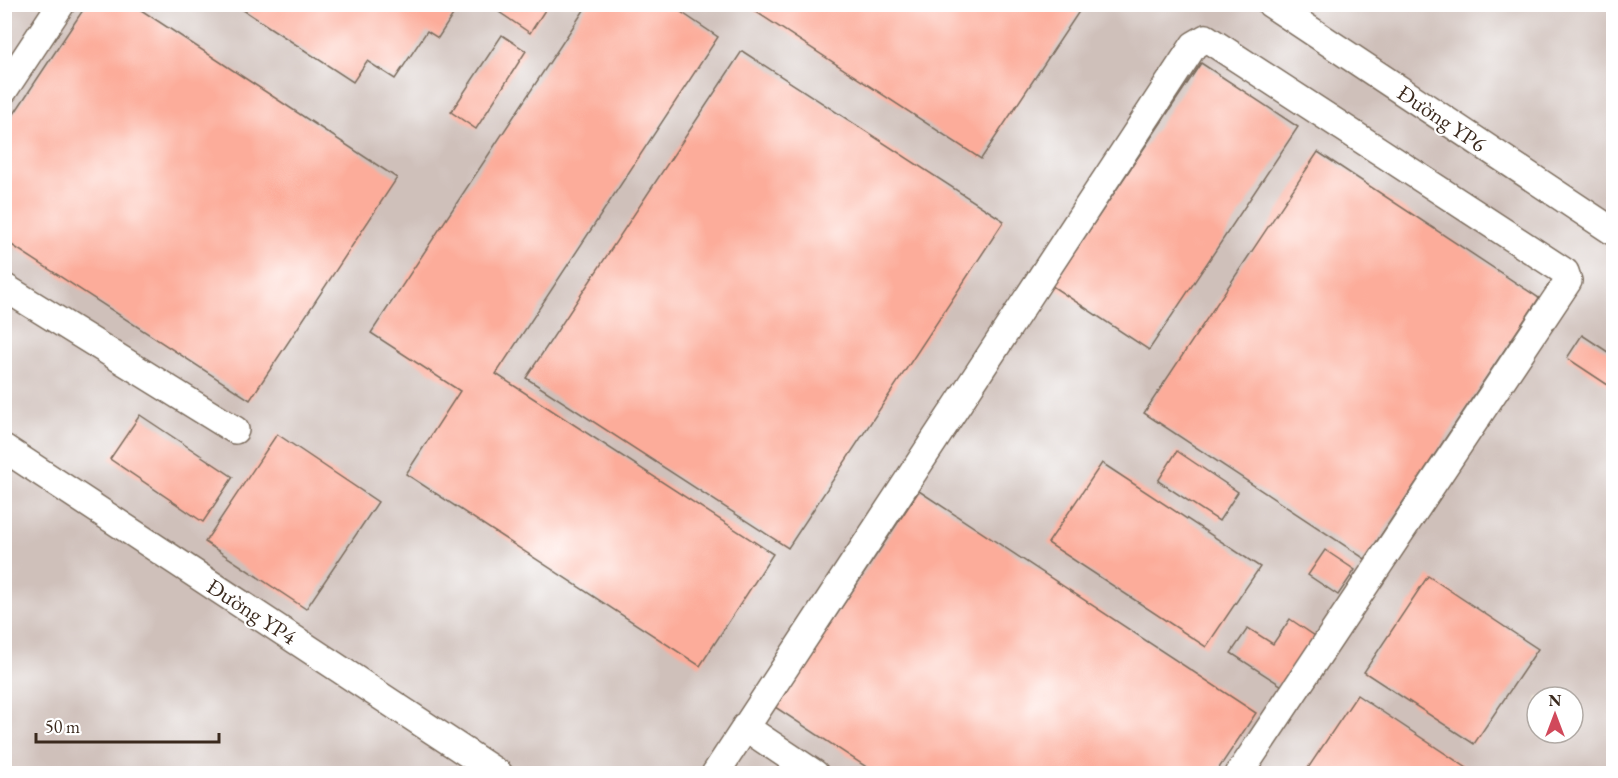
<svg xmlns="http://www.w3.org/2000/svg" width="1618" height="778" font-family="'EB Garamond',serif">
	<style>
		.industrial { fill: #cfc0ba; fill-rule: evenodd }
		.building { fill: #fcac9a }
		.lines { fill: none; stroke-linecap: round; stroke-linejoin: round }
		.minor-casing { stroke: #7c6c5d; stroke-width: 30 }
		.minor { stroke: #fff; stroke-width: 27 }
		.labels { text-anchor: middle; stroke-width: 4.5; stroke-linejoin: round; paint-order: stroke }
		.street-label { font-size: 22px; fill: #3b2a1e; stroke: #fff }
	</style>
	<rect width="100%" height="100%" fill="#fff"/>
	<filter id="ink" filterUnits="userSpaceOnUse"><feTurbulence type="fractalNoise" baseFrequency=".0167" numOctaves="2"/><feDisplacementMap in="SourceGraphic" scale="12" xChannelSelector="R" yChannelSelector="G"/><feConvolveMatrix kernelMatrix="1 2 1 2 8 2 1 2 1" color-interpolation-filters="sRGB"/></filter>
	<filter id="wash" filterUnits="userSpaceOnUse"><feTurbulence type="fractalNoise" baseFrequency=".008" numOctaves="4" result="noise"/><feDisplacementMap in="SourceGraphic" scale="24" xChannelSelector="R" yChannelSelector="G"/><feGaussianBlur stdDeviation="1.35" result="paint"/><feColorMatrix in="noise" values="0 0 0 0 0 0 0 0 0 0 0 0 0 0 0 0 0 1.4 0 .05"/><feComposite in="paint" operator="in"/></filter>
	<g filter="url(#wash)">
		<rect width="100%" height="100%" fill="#f4e8d1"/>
		<path class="industrial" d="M5 5H1613V773L5 774ZM1537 697H1573V733H1537Z"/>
		<g id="blocks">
			<path class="building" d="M87 4H132L397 178 250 400 4 240V129Z
				M234 4H460L438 38 427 31 395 79 367 61 353 82Z
				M504 4H549L530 33 499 12Z
				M588 4H669L718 37 496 374 773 554 700 666 406 474 460 391 371 333Z
				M744 4H1084L981 159Z
				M502 35 526 51 476 129 451 112Z
				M742 51 1004 221 788 548 526 378Z
				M1201 63 1298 127 1149 350 1052 286Z
				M1318 152 1539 298 1365 559 1144 413Z
				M1582 335 1614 356V389L1567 358Z
				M140 415 233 477 203 522 110 459Z
				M277 434 378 502 306 609 205 542Z
				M1177 451 1238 492 1219 521 1158 481Z
				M1102 463 1260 567 1206 647 1048 543Z
				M919 491 1256 713 1215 774H877L775 707Z
				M1325 550 1355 570 1338 595 1308 575Z
				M1428 576 1538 649 1474 744 1364 672Z
				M1290 619 1315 636 1282 686 1231 653 1248 628 1273 644Z
				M1357 695 1476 774H1304Z"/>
		</g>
	</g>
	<g filter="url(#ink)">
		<use href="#blocks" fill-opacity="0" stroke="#7c6c5d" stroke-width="1.5"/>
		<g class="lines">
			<defs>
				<path id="minor" d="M1271 4 1614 232
					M4 90 61 4
					M4 287 235 430
					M4 448 499 774
					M745 727 815 774
					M715 774 1194 45 1206 38 1565 272 1568 281 1239 774"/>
			</defs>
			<use href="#minor" class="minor-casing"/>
			<use href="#minor" class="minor"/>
		</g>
	</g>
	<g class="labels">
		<g class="street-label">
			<text transform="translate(1442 118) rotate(34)" y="8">Đường YP6</text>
			<text transform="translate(252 611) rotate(33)" y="8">Đường YP4</text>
		</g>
	</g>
	<rect width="1618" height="778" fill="none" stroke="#fff" stroke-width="24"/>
	<g transform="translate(1555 715)"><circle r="28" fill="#ffffff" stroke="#b1aaa5" stroke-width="1.5"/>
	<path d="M0-4.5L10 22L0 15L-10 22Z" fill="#d1495b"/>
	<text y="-9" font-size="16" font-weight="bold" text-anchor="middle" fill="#3b2a1e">N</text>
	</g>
	<path d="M36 733v9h183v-9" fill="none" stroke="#3b2a1e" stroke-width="3"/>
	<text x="45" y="733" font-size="18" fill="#3b2a1e" stroke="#ffffff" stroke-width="4.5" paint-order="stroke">50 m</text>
</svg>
